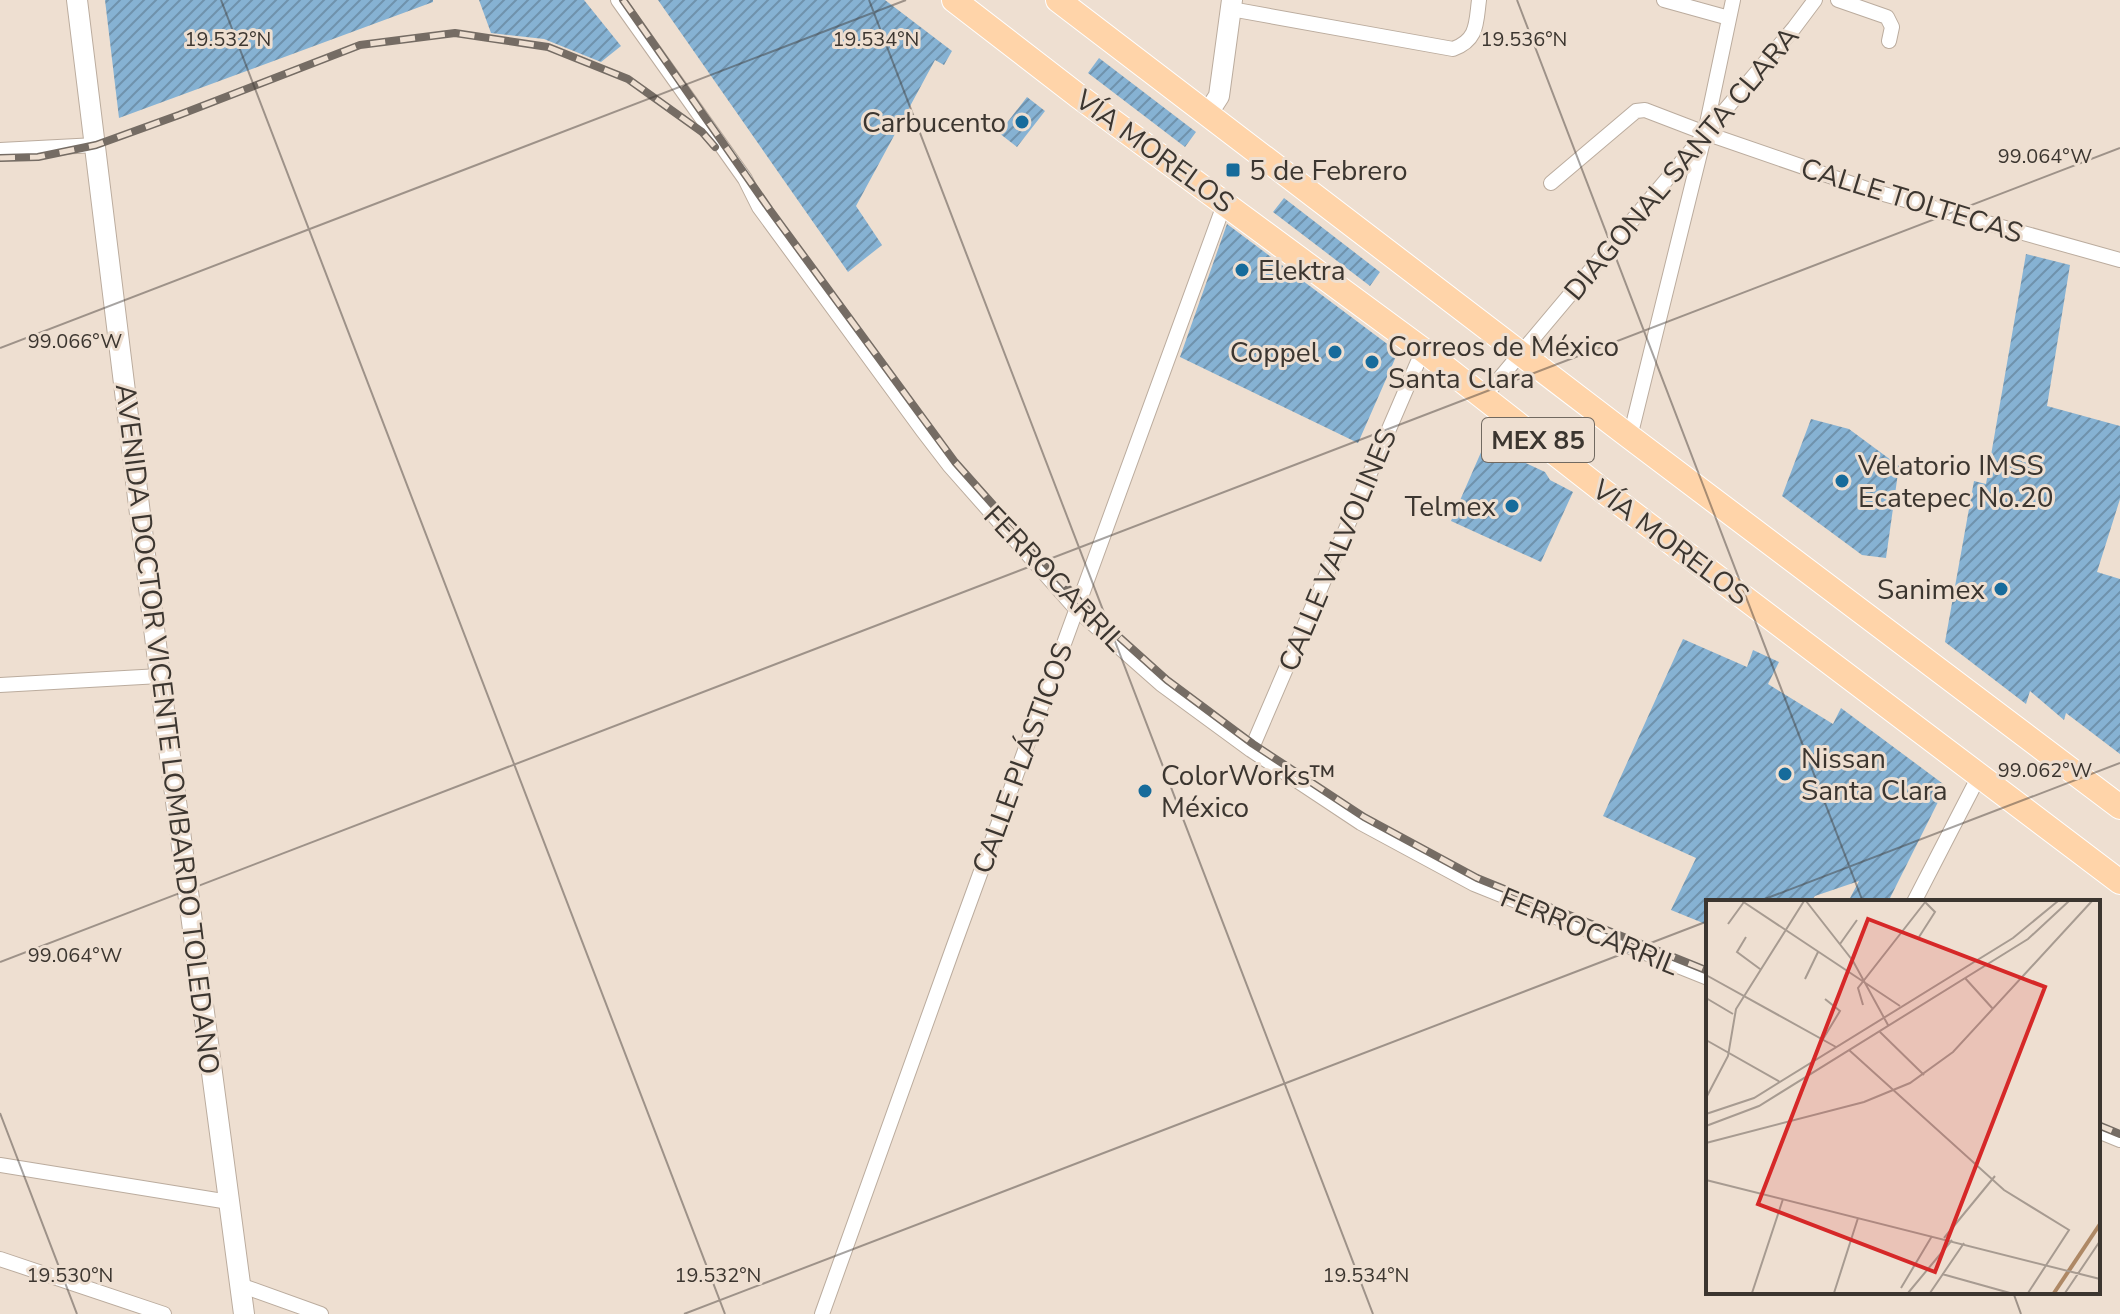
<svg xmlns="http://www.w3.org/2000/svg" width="2120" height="1314" font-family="'Nunito Sans',sans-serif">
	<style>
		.building { fill: url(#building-hatch) }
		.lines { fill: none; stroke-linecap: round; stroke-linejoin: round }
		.street-casing { stroke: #bbac9e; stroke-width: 16 }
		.secondary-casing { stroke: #bbac9e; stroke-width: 22 }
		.primary-casing { stroke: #fff; stroke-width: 26 }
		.street { stroke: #fff; stroke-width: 14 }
		.secondary { stroke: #fff; stroke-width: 20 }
		.primary { stroke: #ffd4a9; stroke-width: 24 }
		.rail-casing { stroke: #756c64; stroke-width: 8 }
		.rail { stroke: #eedfd1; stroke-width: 5; stroke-dasharray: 15; stroke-linecap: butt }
		.ticks { fill: none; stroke: #3c3630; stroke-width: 2; stroke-opacity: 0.45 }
		.poi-dot { fill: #166b9b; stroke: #eedfd1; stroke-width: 3 }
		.labels { text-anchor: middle; stroke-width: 6; stroke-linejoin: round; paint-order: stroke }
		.shield { fill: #eedfd1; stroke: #716960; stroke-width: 2 }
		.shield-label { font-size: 26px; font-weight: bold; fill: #3c3630 }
		.poi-label { font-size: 28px; fill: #3c3630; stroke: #eedfd1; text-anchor: start }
		.street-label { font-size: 28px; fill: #3c3630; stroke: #eedfd1 }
		.inset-river { fill: none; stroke: #ae8865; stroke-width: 4 }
		.inset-road { fill: none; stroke: #a79b91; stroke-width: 2 }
		.view { fill: #d62828; fill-opacity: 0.15; stroke: #d62828; stroke-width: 4 }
		.inset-edge { fill: none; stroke: #3c3630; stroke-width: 4 }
		.ticks-label { font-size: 20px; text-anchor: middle; fill: #3c3630; stroke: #eedfd1; stroke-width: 6; stroke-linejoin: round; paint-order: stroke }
	</style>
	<defs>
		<pattern id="building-hatch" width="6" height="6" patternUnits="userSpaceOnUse" patternTransform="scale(2)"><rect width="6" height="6" fill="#86b2d3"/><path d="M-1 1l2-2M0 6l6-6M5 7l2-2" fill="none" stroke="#6f92ac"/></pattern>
	</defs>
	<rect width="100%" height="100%" fill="#eedfd1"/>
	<path class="building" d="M105 0H433V2L119 118Z
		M479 0H584L621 46 601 62 544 39 491 33Z
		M658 0H885L952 51 944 65 935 60 856 206 882 245 848 272Z
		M1099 58 1196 132 1185 147 1088 73Z
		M1027 97 1045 111 1017 147 999 133Z
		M1284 198 1380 272 1370 286 1273 212Z
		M1227 224 1398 352 1358 443 1180 357Z
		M2026 254 2070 265 2047 406 2120 426V499L2097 572 2120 579V754L2066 713 2064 720 2030 691 2026 704 1945 642 1974 481 1986 484Z
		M1811 419 1849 429 1899 466 1886 558 1862 555 1782 496Z
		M1482 450 1503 461 1517 459 1545 472 1550 480 1573 492 1541 562 1451 521Z
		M1683 639 1747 667 1753 650 1779 662 1768 684 1833 724 1841 708 1946 786 1888 902H1848L1859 881 1815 896 1810 902H1708V925L1671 910 1696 858 1603 816Z"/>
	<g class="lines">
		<defs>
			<path id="street" d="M618 0 745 179 759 207 923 431 949 465 1076 609 1161 684 1251 750 1361 823 1474 884 1708 978
				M1664 0 1729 18
				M1838 0 1887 17 1892 27 1889 41
				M1231 9 1453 49C1478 40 1476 23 1479 0
				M0 150 96 145
				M1551 183 1636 111 1645 110 1705 133 1873 191 2120 260
				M1484 397 1794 28 1815 0
				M1630 437 1705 133 1733 0
				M0 685 160 676
				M1251 750 1423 350
				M1914 902 1979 776
				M2098 1131 2120 1140
				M0 1165 229 1202
				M0 1259 164 1314
				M240 1285 321 1314
				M822 1314 953 948 1225 202"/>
			<path id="secondary" d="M77 0 166 726 244 1314
				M1208 113 1219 96 1232 0"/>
			<path id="primary" d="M954 0 1077 95 1423 350 1602 490 2120 882
				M1058 0 1630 437 2120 807"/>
		</defs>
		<use href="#street" class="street-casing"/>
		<use href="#secondary" class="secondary-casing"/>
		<use href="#primary" class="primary-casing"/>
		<use href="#street" class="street"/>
		<use href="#secondary" class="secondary"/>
		<use href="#primary" class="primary"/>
		<defs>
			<path id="rail" d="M623 0 770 210 955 462 1079 601 1167 680 1253 744 1364 817 1477 878 1708 971
				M0 158 38 157 96 145 179 115 360 45 455 33 548 47 628 79 702 132 715 147
				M2098 1125 2120 1134"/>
		</defs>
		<use href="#rail" class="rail-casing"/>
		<use href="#rail" class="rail"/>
	</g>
	<path class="ticks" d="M221 0 725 1314M869 0 1373 1314M1517 0 1863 902M0 348 906 0M1757 902 2120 763M0 962 2120 148M0 1113 77 1314M2013 1292 2021 1314M684 1314 1708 921"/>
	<g class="poi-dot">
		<circle cx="1022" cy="122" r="8"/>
		<rect x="1225" y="162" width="16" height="16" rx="4"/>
		<circle cx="1242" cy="270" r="8"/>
		<circle cx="1335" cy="352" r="8"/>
		<circle cx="1372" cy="362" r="8"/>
		<circle cx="1842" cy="481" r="8"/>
		<circle cx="1512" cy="506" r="8"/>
		<circle cx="2001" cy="589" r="8"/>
		<circle cx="1785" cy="774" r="8"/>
		<circle cx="1145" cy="791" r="8"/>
	</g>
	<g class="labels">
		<rect class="shield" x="1482" y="418" width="112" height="44" rx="6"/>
		<g class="shield-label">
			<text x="1538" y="449">MEX 85</text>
		</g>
		<g class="poi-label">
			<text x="1006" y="132" text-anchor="end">Carbucento</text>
			<text x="1249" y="180">5 de Febrero</text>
			<text x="1258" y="280">Elektra</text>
			<text x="1388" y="356">Correos de México<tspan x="1388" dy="32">Santa Clara</tspan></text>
			<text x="1319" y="362" text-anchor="end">Coppel</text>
			<text x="1858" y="475">Velatorio IMSS<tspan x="1858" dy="32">Ecatepec No.20</tspan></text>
			<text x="1496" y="516" text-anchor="end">Telmex</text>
			<text x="1985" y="599" text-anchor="end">Sanimex</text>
			<text x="1801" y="768">Nissan<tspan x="1801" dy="32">Santa Clara</tspan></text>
			<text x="1161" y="785">ColorWorks™<tspan x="1161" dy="32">México</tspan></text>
		</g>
		<g class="street-label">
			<text transform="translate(1155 151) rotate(36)" y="10">VÍA MORELOS</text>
			<text transform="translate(1681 163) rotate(-50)" y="10">DIAGONAL SANTA CLARA</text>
			<text transform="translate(1912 200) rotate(17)" y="10">CALLE TOLTECAS</text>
			<text transform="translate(1671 542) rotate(37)" y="10">VÍA MORELOS</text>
			<text transform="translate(1337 550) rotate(-67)" y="10">CALLE VALVOLINES</text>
			<text transform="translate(1055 578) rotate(46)" y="10">FERROCARRIL</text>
			<text transform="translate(168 729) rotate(83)" y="10">AVENIDA DOCTOR VICENTE LOMBARDO TOLEDANO</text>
			<text transform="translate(1022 758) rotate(-70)" y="10">CALLE PLÁSTICOS</text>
			<text transform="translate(1590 931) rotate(22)" y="10">FERROCARRIL</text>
		</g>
	</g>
	<g transform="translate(1706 900)">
		<rect width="394" height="394" fill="#eedfd1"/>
		<path class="inset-river" d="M348 393 394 324"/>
		<path class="inset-road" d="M36 1 194 106M100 1 147 61 182 125M22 24 38 2M40 37 31 52 54 69M213 37 229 12 219 2M134 44 151 20M0 75 130 147M259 78 287 109M99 79 112 52M0 98 27 114M157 105 152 88 220 1M174 132 218 175M117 139 134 111 119 99M0 140 74 182M143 150 298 290 363 330 322 393M0 198 22 156 30 109 98 1M0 214 48 198 307 38 352 1M0 226 53 206 322 39 363 1M0 243 158 202 204 183 247 152 386 1M0 280 394 379M238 338 289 276M236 374 304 393M195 388 226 336M46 393 77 299M128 393 152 318M202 393 246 340M224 393 258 343M359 393 394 341"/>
		<path class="view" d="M162 19 339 87 229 372 52 304Z"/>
		<rect width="394" height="394" class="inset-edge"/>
	</g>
	<g class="ticks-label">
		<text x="876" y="46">19.534°N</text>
		<text x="228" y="46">19.532°N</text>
		<text x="1524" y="46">19.536°N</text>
		<text x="2045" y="163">99.064°W</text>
		<text x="75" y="348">99.066°W</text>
		<text x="2045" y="777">99.062°W</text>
		<text x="75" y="962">99.064°W</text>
		<text x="70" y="1282">19.530°N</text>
		<text x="718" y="1282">19.532°N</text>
		<text x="1366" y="1282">19.534°N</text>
	</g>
</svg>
